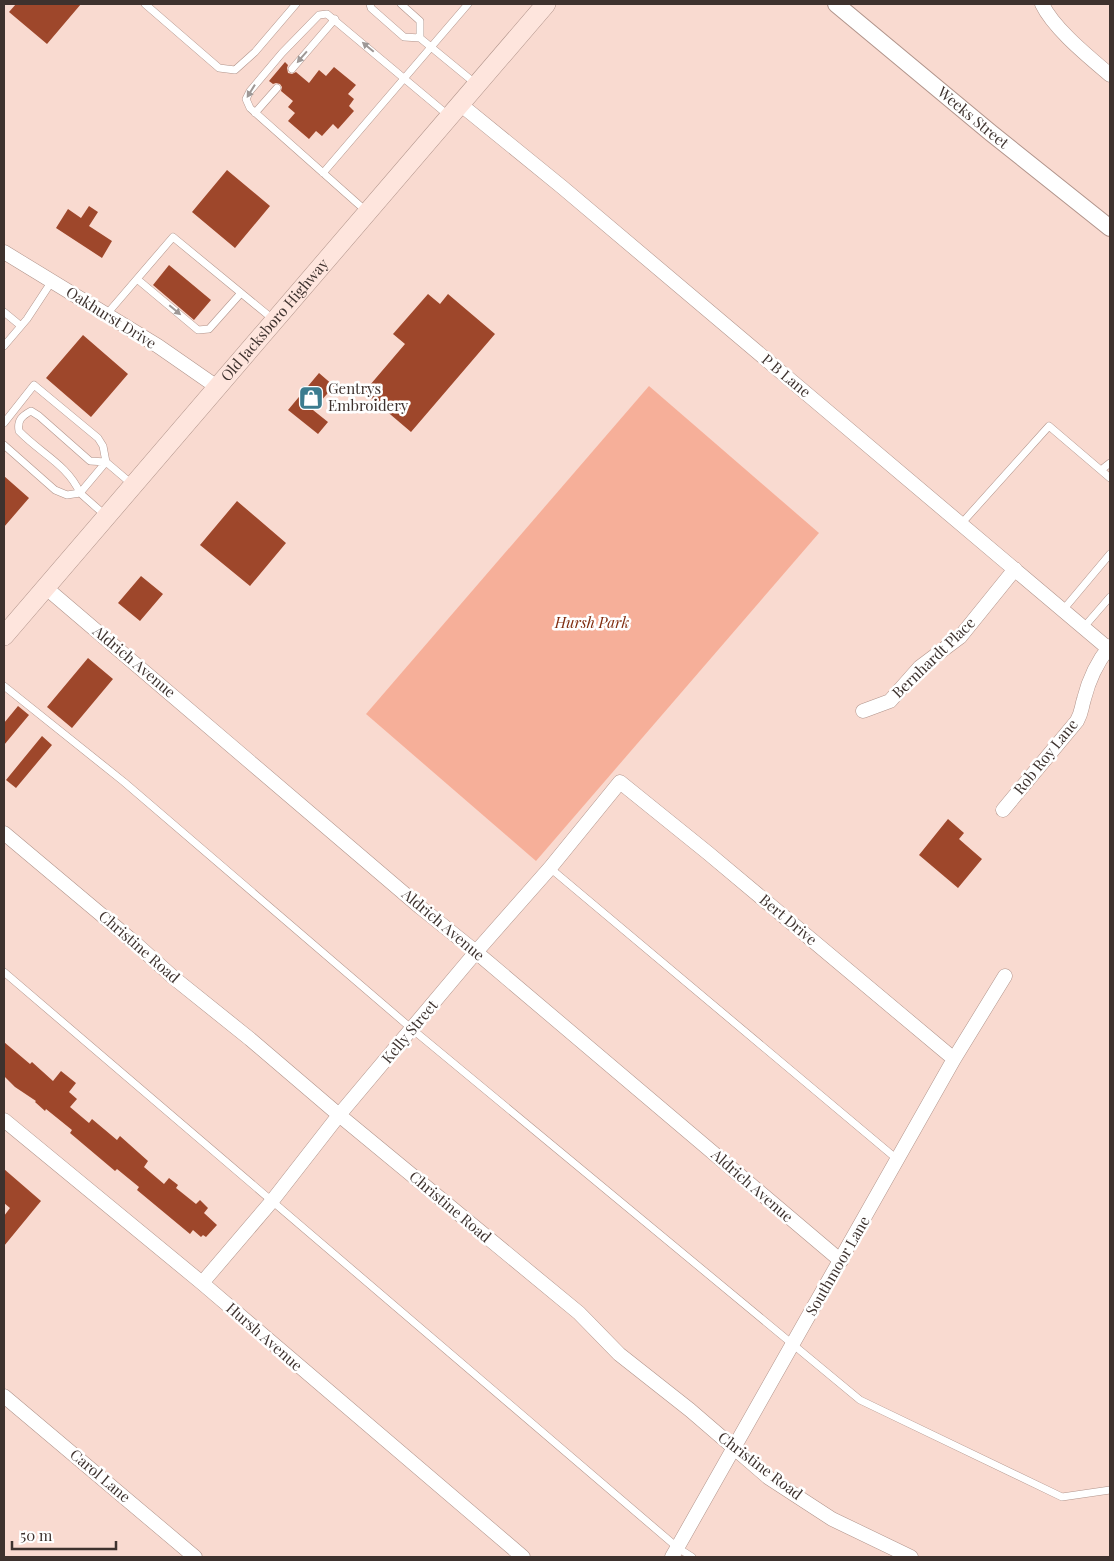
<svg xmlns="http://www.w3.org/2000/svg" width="1114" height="1561" font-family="'Playfair Display',serif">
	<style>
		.green { fill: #f6af99 }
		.building { fill: #9e472b }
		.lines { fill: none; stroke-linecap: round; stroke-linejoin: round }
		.service-casing { stroke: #b1948b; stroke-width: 8 }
		.minor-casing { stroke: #b1948b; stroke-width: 15 }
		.tertiary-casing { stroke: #b1948b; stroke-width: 18 }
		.secondary-casing { stroke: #b1948b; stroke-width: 20 }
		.service { stroke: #fff; stroke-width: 7 }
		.minor { stroke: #fff; stroke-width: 14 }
		.tertiary { stroke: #fff; stroke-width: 16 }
		.secondary { stroke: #fee5dd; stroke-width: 19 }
		.oneway { fill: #9e9896 }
		.labels { text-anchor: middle; stroke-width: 5; stroke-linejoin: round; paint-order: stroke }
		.street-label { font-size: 15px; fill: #3e322e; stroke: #fff }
		.poi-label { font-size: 15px; fill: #3e322e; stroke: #fff; text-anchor: start }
		.park-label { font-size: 15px; font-style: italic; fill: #802c0f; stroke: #fff }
	</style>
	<rect width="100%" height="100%" fill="#f9dad0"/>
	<path class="green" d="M649 386 819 533 536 861 366 714Z"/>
	<path class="building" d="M16 4H81L47 44 9 12Z
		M285 62 288 65 287 68 288 73 292 74 296 72 309 83 319 70 326 76 334 67 356 85 348 94 354 99 349 106 354 111 338 129 333 124 322 136 316 131 309 139 288 121 295 113 288 107 293 101 281 91 282 87 280 84 276 83 273 84 269 81Z
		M227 170 270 206 235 248 192 212Z
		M89 206 98 212 89 226 112 241 102 258 56 228 68 209 81 218Z
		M169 265 211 300 194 320 153 285Z
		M428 294 440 304 448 294 495 334 411 432 364 392 405 344 393 334Z
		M83 335 128 374 91 417 46 378Z
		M319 373 334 386 313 410 328 422 318 434 288 410Z
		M4 476 29 498 4 527Z
		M237 501 286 543 250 586 200 545Z
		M141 576 163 594 140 621 118 603Z
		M88 658 113 679 72 728 47 707Z
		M18 706 29 715 4 745V723Z
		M42 736 52 745 16 788 6 780Z
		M948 819 964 833 959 839 982 859 958 888 919 855Z
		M4 1042 30 1064 32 1062 53 1081 61 1071 76 1083 69 1092 77 1099 70 1107 89 1123 92 1119 117 1140 120 1136 148 1161 144 1167 164 1184 169 1178 178 1185 176 1188 196 1204 200 1200 208 1208 204 1213 217 1225 206 1237 203 1235 201 1237 193 1230 190 1234 137 1190 139 1187 117 1169 115 1171 70 1133 72 1130 46 1109 45 1111 35 1102 36 1101 15 1087 4 1076Z
		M4 1169 41 1201 4 1246V1216L10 1208 4 1203Z"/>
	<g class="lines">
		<defs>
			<path id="service" d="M145 4 219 68 235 70 255 52 296 4
				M370 4 371 8 404 37 420 38V21L401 4
				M420 38 476 84
				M292 69 335 19
				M255 113 277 88
				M323 173 468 4
				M366 211 250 108 246 99 250 91 282 53 319 15 327 14 449 116
				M137 279 198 330 209 329 241 293
				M4 312 21 326
				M106 315 173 237 274 320
				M4 346 27 319 52 281
				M31 411 39 416 90 461 106 462 80 493C68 465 40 453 19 431 17 420 22 416 31 411Z
				M4 423 34 385 98 438 103 446 106 462 133 485
				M4 445 55 490 67 495 80 493 106 516
				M1101 470 1110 463
				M961 524 1049 426 1110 478
				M1063 610 1110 554
				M1084 627 1110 597
				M4 686 124 782 412 1029 860 1400 1062 1497 1110 1490
				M550 868 898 1160
				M4 972 678 1548 692 1557"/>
			<path id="minor" d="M1042 4C1054 29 1089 57 1110 75
				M460 104 562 187 1110 650
				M4 252 158 346 217 387
				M45 587 420 907 476 952 841 1261
				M863 711 890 701 920 667 960 637 1015 569
				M1003 810 1077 721C1082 712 1081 709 1084 699 1089 679 1097 662 1110 646
				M4 833 135 943 174 978 250 1039 339 1115 579 1313 619 1354 690 1410 769 1478 832 1519 911 1557
				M4 1120 202 1283 523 1557
				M202 1283 272 1201 339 1115 476 952 550 868 620 782 708 853 954 1059
				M4 1396 195 1557
				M672 1557 954 1059 1005 976"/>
			<g id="tertiary">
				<path id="s1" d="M836 4 991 133 1110 228"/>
			</g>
			<g id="secondary">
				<path id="s2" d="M4 636 546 4"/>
			</g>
		</defs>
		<use href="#service" class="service-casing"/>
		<use href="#minor" class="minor-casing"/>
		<use href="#tertiary" class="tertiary-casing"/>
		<use href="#secondary" class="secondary-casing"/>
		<use href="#service" class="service"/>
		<use href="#minor" class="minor"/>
		<use href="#tertiary" class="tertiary"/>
		<use href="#secondary" class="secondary"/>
	</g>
	<defs><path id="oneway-solid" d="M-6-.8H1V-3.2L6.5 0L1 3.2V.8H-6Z" transform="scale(1.25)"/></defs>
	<g class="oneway">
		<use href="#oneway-solid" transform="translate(368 47) rotate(-140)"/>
		<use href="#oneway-solid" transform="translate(302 57) rotate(131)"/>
		<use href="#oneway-solid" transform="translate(251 91) rotate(122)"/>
		<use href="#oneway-solid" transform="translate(175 310) rotate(40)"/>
	</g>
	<defs>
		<symbol id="shop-square" viewBox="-11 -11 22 22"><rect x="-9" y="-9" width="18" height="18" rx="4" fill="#3b7c8f" stroke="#fff"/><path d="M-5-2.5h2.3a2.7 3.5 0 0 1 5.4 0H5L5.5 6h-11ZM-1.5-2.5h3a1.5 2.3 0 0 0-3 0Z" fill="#fff"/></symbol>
	</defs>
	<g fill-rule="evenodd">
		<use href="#shop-square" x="297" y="384" width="28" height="28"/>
	</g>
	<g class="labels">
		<g class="street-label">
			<text dy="5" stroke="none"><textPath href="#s1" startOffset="178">Weeks Street</textPath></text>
			<text transform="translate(111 318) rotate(32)" y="5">Oakhurst Drive</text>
			<text dy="5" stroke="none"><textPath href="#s2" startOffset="416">Old Jacksboro Highway</textPath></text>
			<text transform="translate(786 376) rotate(40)" y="5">P B Lane</text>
			<text transform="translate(934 658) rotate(-44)" y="5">Bernhardt Place</text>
			<text transform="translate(134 662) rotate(40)" y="5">Aldrich Avenue</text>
			<text transform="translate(1046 757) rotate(-51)" y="5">Rob Roy Lane</text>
			<text transform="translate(788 920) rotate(40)" y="5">Bert Drive</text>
			<text transform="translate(443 925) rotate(40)" y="5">Aldrich Avenue</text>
			<text transform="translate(139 947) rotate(41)" y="5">Christine Road</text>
			<text transform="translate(410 1032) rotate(-50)" y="5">Kelly Street</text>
			<text transform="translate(752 1186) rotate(41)" y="5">Aldrich Avenue</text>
			<text transform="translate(450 1207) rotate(40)" y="5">Christine Road</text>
			<text transform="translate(838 1266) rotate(-60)" y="5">Southmoor Lane</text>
			<text transform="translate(264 1337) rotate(41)" y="5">Hursh Avenue</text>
			<text transform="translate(760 1466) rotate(37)" y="5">Christine Road</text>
			<text transform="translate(100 1476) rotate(40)" y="5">Carol Lane</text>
		</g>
		<g class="poi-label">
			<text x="328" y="394">Gentrys<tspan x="328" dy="17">Embroidery</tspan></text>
		</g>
		<g class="park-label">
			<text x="592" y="628">Hursh Park</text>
		</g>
	</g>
	<rect width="1114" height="1561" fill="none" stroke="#3e322e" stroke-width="10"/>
	<path d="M12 1541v8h104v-8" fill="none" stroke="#3e322e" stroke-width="2.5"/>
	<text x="20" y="1541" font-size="15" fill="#3e322e" stroke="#ffffff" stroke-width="4" paint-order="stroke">50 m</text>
</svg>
